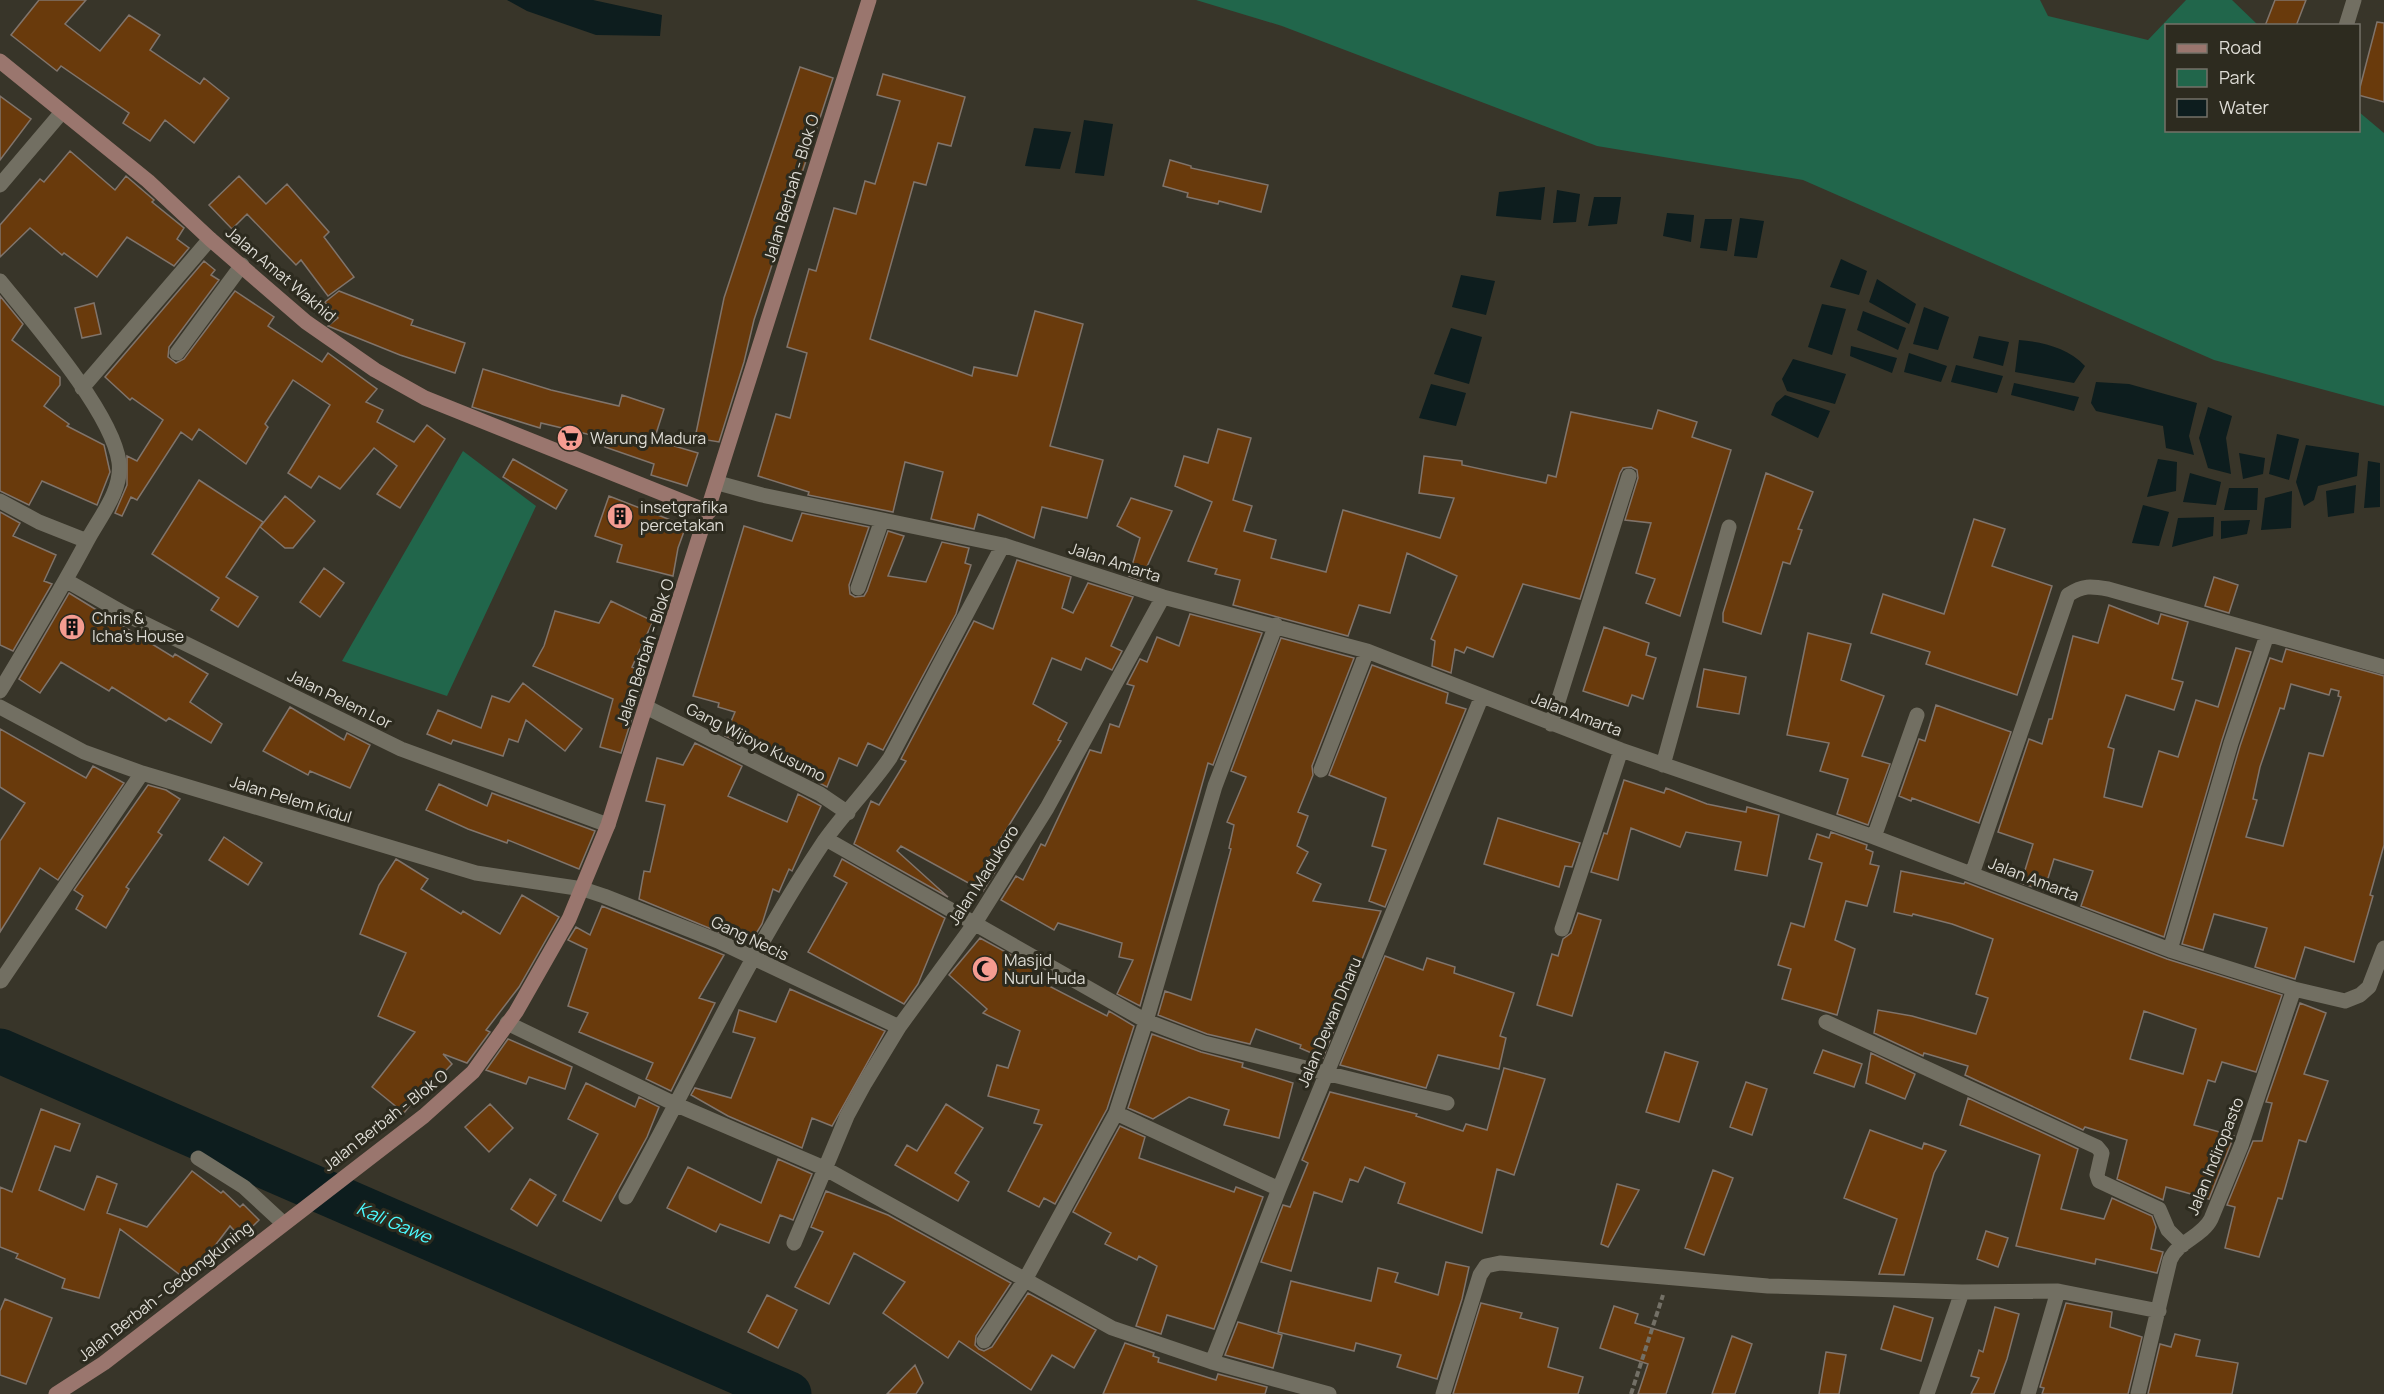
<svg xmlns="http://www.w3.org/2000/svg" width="2384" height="1394" font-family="Manrope,sans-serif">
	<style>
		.green { fill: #21664b }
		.water { fill: #0d1d1e }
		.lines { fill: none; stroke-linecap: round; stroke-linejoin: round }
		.river { stroke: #0d1d1e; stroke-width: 45 }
		.building { fill: #693a0c; stroke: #80746b; stroke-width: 1.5; fill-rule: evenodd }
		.path { stroke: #737066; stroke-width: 4; stroke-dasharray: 6 3; stroke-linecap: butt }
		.street { stroke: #726f62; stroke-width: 15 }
		.secondary { stroke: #9a766e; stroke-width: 15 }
		.labels { text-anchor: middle; stroke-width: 6; stroke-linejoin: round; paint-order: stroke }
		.street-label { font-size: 16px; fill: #dedcd5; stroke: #2d2b1f }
		.poi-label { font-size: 16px; fill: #dedcd5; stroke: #2d2b1f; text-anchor: start }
		.water-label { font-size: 18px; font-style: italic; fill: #4bfaff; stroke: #2d2b1f }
	</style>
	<rect width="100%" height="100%" fill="#383529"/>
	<path class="green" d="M1196 0H2040L2048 16 2148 40 2186 0H2232L2258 25 2166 26V130H2358L2359 112 2384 133V406L2214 360 1803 180 1597 146 1282 26Z
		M463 451 536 506 447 696 342 661Z"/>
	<path class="water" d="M507 0H593L662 15 660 36 596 35 527 11Z
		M1084 120 1113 124 1104 176 1075 173Z
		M1034 128 1071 132 1060 169 1025 166Z
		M1545 187 1541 220 1496 216 1499 192Z
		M1557 190 1580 194 1576 222 1553 223Z
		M1594 197H1621L1617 224 1588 226Z
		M1667 213 1694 215 1691 242 1663 236Z
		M1740 218 1764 221 1757 258 1734 256Z
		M1705 219H1732L1727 251 1700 248Z
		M1841 259 1867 271 1859 295 1830 287Z
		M1461 275 1495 281 1486 315 1452 307Z
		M1877 279 1916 304 1909 324 1869 302Z
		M1822 304 1846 309 1832 355 1808 347Z
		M1924 307 1949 317 1938 350 1913 344Z
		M1863 311 1906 328 1898 350 1857 330Z
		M1451 328 1482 337 1469 384 1434 374Z
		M1979 336 2009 342 2003 366 1973 358Z
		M2019 340C2043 342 2068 348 2085 366L2074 383 2015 372Z
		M1851 346 1897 358 1892 373 1850 356Z
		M1909 353 1947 366 1941 382 1904 372Z
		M1793 359 1846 374 1835 404 1787 391 1782 379Z
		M1956 365 2003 376 1997 393 1951 382Z
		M2096 382 2129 384 2197 403 2189 436 2194 455 2166 448 2163 426 2096 411 2091 403Z
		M2014 383 2079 397 2074 411 2011 395Z
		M1431 384 1466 393 1456 426 1419 418Z
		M1785 395 1830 411 1818 438 1771 415 1776 403Z
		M2208 407 2232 416 2226 438 2231 474 2208 468 2199 438Z
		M2277 434 2299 439 2289 480 2269 474Z
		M2306 445 2359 453 2357 476 2318 486 2314 500 2304 506 2296 482Z
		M2239 453 2265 458 2263 474 2243 479Z
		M2158 459 2177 462 2176 491 2147 497Z
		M2368 461 2380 463V507L2364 508Z
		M2190 473 2221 482 2216 505 2183 502Z
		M2356 485 2354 513 2328 517 2326 491Z
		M2229 488H2258L2257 510H2224Z
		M2292 491 2291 528 2261 530 2265 498Z
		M2143 505 2169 512 2159 546 2132 543Z
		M2214 517 2213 536 2172 547 2178 518Z
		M2250 520 2247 534 2221 539V521Z"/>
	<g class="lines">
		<path class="river" d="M0 1051 789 1394"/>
	</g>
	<path class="building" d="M39 0H86L65 24 100 51 129 15 160 35 150 50 200 84 204 78 229 98 194 143 165 120 150 141 123 123 129 113 61 66 57 71 11 35Z
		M2275 0H2306L2296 26H2265Z
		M2377 22 2384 23V102L2358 95Z
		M800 67 833 78 754 320 744 362 719 442 695 438 724 298Z
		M883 74 965 97 951 146 938 143 926 185 914 182 870 339 972 376 974 367 1017 376 1035 311 1083 324 1050 446 1103 460 1087 518 1042 507 1034 538 978 514 974 529 931 519 943 472 905 462 893 512 808 495 809 492 758 476 776 414 790 418 807 353 787 347 809 269 816 271 834 208 856 214 865 181 875 184 900 101 877 95Z
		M0 96 31 119 0 160Z
		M70 151 115 190 126 176 154 200 152 202 184 228 177 239 189 248 174 266 127 237 97 277 64 253 62 255 30 228 0 257V225L40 179 44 182Z
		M1170 160 1191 166V168L1268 185 1261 212 1219 201 1218 204 1187 197 1188 193 1163 186Z
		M239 176 266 204 287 184 329 232 324 237 354 277 328 296 301 260 296 265 247 214 232 229 209 205Z
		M204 261 215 270 211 275 219 280 169 347 168 357 176 363 184 359 235 291 274 317 268 326 322 362 328 353 377 389 366 402 383 410 377 422 414 442 427 425 445 439 400 508 377 494 397 466 374 448 340 489 319 476 311 488 288 473 330 405 293 380 265 424 268 427 246 464 199 429 192 440 181 432 137 500 131 497 122 516 115 513 127 485V456L137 461 163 420 132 398 130 400 105 377Z
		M339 291 413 320 411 325 465 343 455 373 400 355 328 326 338 318 325 302Z
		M0 296 23 324 12 340 60 377V385L44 406 69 424 67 426 104 445 110 472 97 505 42 481 29 505 0 491Z
		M94 303 101 334 82 338 75 308Z
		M483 369 551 390 619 406 622 395 664 409 654 440 698 453 687 486 651 475 654 464 605 447 608 439 541 423 540 428 472 407Z
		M1658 410 1697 422 1692 437 1731 450 1680 616 1646 603 1655 579 1636 573 1651 523 1625 520 1638 478 1637 470 1631 467 1623 468 1620 473 1580 599 1523 584 1493 657 1467 647 1464 653 1455 649 1451 673 1432 666 1435 641 1431 639 1457 576 1407 553 1390 613 1359 605 1348 636 1233 605 1240 580 1215 574 1217 569 1188 561 1212 502 1175 486 1184 456 1208 463 1218 429 1251 438 1233 500 1252 506 1244 531 1276 540 1271 558 1326 572 1343 510 1440 538 1454 498 1419 493 1424 456 1462 461V465L1546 483 1548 475 1556 477 1571 412 1652 429Z
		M513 459 567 490 556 509 503 477Z
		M1766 473 1813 492 1798 529 1802 530 1790 564 1783 562 1761 634 1723 622V613Z
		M199 480 263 522 226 577 258 597 238 627 211 610 219 598 152 554Z
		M285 496 315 521 293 548H285L260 527Z
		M609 496 686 526 678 548 673 576 617 562 622 545 595 536Z
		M1131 498 1172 511 1141 580 1129 576 1140 538 1117 526Z
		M0 512 20 523 13 536 56 555 44 581 52 584 13 651 0 645Z
		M802 513 869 527 849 585 850 594 855 597 864 596 867 591 888 531 904 536 888 576 926 582 942 542 969 548 965 563 971 565 956 614 883 750 868 743 857 766 839 758 827 787 802 774 804 769 725 736 735 712 718 707 719 703 693 696 744 526 792 541Z
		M1974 519 2005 529 1992 566 2052 586 2017 695 1926 664 1930 652 1871 633 1883 594 1944 614Z
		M1017 560 1071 577 1062 608 1073 613 1088 583 1133 597 1111 646 1122 651 1112 670 1086 658 1081 670 1052 658 1033 704 1067 723 1058 740 1061 741 987 861 998 867 983 891 901 846 897 851 948 897 854 844 871 801 879 805 906 761 901 759 974 621 993 629Z
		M324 568 344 583 320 617 300 602Z
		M2214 577 2238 585 2229 613 2205 606Z
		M69 593 173 657 175 654 208 674 190 702 222 724 211 743 169 718 166 721 112 687 109 691 61 662 40 693 19 679Z
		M611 601 653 621 632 667 646 673 621 753 600 747 613 699 533 666 544 646 555 611 599 623Z
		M2109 605 2158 624 2161 614 2188 622 2172 679 2183 682 2174 710 2126 695 2108 747 2114 749 2104 797 2142 807 2159 751 2178 757 2196 700 2218 707 2236 648 2251 652 2222 740 2164 937 2081 906 2093 871 2054 859 2044 891 2021 883 2033 844 1998 832 2029 739 2042 744 2049 719H2052L2073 636 2098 643Z
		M1190 614 1262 633 1213 765 1208 763 1140 1006 1117 994 1133 960 1119 957 1122 943 1058 923 1054 930 1001 900 1016 876 1023 880 1041 844 1045 846 1090 750 1101 753 1110 724 1119 727 1134 686 1127 684 1140 659 1147 662 1157 637 1179 646Z
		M1604 627 1649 643 1646 655 1656 658 1643 699 1632 695 1628 706 1583 691Z
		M1808 633 1851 644 1841 680 1884 696 1862 756 1890 764 1868 825 1837 814 1848 779 1820 771 1829 743 1787 735Z
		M1281 638 1354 658 1312 766 1313 775 1298 812 1308 816 1297 846 1308 852 1297 873 1321 884 1313 901 1381 911 1323 1058 1300 1048 1301 1045 1256 1029 1250 1044 1207 1034 1158 1015 1165 991 1191 1000 1231 849 1229 848 1234 825 1227 822 1246 777 1231 771Z
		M2286 649 2384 676V845L2370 895 2373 896 2354 962 2305 947 2295 979 2255 967 2267 928 2214 914 2203 950 2182 944 2240 746 2270 658 2282 662ZM2291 684 2329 695 2331 689 2339 691 2338 696 2341 697 2323 756 2309 753 2283 846 2246 837 2257 800 2253 799 2260 767 2280 708 2284 709Z
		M1372 665 1448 693 1446 703 1466 709 1385 907 1369 901 1386 850 1372 846 1386 798 1329 775Z
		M1704 669 1746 677 1739 714 1697 707Z
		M523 683 582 729 565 751 526 720 518 742 509 739 503 756 453 740 451 744 427 734 438 710 481 728 492 696 509 702Z
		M1936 705 2011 732 1979 823 1912 798 1911 801 1899 796 1919 739 1925 741Z
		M290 707 344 740 347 733 370 745 350 788 310 771 308 775 263 751Z
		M0 729 86 778 93 766 124 783 58 880 40 868 0 932V841L25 803 0 787Z
		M695 743 742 766 728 796 787 822 798 794 821 806 792 871 789 869 779 892 773 889 762 924 754 937 737 931 733 938 639 899 644 871 650 872 665 805 646 801 657 758 683 765Z
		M1624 780 1664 793 1666 788 1707 804 1746 812 1747 807 1779 815 1767 876 1735 870 1741 842 1686 832 1680 847 1631 828 1618 880 1591 872 1604 833 1607 834Z
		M439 784 487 806 492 793 595 831 579 869 508 840 507 843 468 829 426 810Z
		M148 785 166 790 180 799 158 832 162 835 126 887 129 889 106 928 76 909 83 896 74 890Z
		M1498 818 1580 843 1572 867 1565 866 1559 887 1484 864Z
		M1831 832 1867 845 1866 849 1873 852 1870 864 1879 866 1867 906 1846 901 1835 940 1855 949 1837 1015 1782 999 1791 969 1778 965 1791 923 1804 927 1822 863 1809 859 1817 834 1829 838Z
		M224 837 262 863 248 885 209 860Z
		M396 859 428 879 421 889 461 914 463 911 500 934 522 895 559 917 519 987 486 1030 490 1032 467 1063 443 1054 452 1064 435 1082 431 1079 404 1113 372 1087 415 1032 378 1016 406 953 360 934 379 885Z
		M842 859 945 918 918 984 904 1004 808 952 847 883 834 876Z
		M1901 871 1964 884 1965 882 2167 959 2282 995 2256 1072 2222 1062 2215 1082 2208 1080 2194 1125 2234 1136 2209 1199 2166 1187 2163 1200 2117 1179 2127 1140 2085 1127 2083 1130 1965 1075 1968 1066 1924 1053 1923 1056 1874 1033 1878 1010 1912 1016 1976 1034 1988 998 1976 994 1993 939 1952 924 1913 914 1912 916 1894 912ZM2144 1011 2196 1029 2183 1074 2130 1059Z
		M602 906 724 955 699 998 715 1003 671 1091 646 1079 653 1063 579 1032 588 1013 568 1006 587 949 568 940 576 927 590 935Z
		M1578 913 1601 920 1572 1016 1537 1005 1552 954 1558 956 1563 939 1571 933Z
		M980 938 1013 956 1024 967 1027 964 1045 975 1048 978 1045 984 1107 1016 1109 1011 1134 1026 1107 1109 1055 1204 1044 1198 1039 1207 1008 1191 1042 1125 1034 1123 1039 1110 988 1096 997 1065 1008 1068 1020 1031 983 1013 987 1009 949 975Z
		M1385 956 1423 970 1427 958 1455 967 1454 973 1514 993 1500 1036 1506 1038 1499 1069 1438 1055 1426 1088 1340 1065Z
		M790 989 885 1031 832 1126 812 1118 802 1148 728 1116 691 1095 695 1088 731 1098 755 1038 733 1032 739 1010 776 1022Z
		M2300 1003 2326 1013 2304 1074 2328 1081 2306 1142 2299 1140 2282 1199 2278 1198 2259 1257 2225 1248 2235 1207 2227 1205 2253 1141H2262L2272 1103 2266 1102Z
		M1152 1034 1201 1052 1243 1063 1242 1067 1293 1083 1279 1138 1224 1125 1229 1110 1189 1097 1153 1119 1128 1108Z
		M508 1039 572 1067 565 1089 529 1077 526 1084 486 1070Z
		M1823 1050 1862 1064 1854 1087 1814 1073Z
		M1665 1052 1698 1062 1679 1122 1646 1112Z
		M1871 1053 1915 1074 1905 1099 1866 1083Z
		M1504 1068 1545 1079 1514 1175 1497 1169 1482 1233 1398 1203 1405 1183 1365 1167 1358 1182 1350 1179 1342 1202 1314 1192 1291 1271 1261 1262 1283 1205 1290 1207 1308 1163 1302 1160 1330 1092 1417 1114 1416 1116 1463 1131 1466 1124 1487 1130Z
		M1746 1082 1767 1089 1752 1135 1730 1127Z
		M586 1083 635 1107 639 1097 659 1107 647 1137 601 1221 563 1201 598 1134 568 1119Z
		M1968 1098 2078 1149 2061 1209 2104 1219 2112 1198 2152 1216 2156 1227 2151 1249 2163 1252 2157 1273 2096 1259 2095 1264 2016 1246 2040 1155 1960 1125Z
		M490 1104 513 1128 489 1152 465 1127Z
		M946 1104 983 1128 955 1173 969 1182 958 1201 895 1165 907 1145 917 1151Z
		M41 1109 80 1124 70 1151 55 1146 39 1190 84 1210 97 1176 117 1184 107 1213 147 1227 192 1171 221 1193 223 1191 240 1207 243 1204 259 1220 241 1238 230 1226 188 1281 120 1229 99 1298 62 1288 65 1279 16 1258 18 1254 0 1247V1187L12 1192Z
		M1120 1126 1145 1137 1139 1158 1234 1192 1236 1187 1263 1197 1214 1329 1167 1315 1161 1334 1136 1326 1157 1266 1139 1256 1137 1260 1105 1244 1111 1233 1073 1212Z
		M1870 1130 1922 1149 1924 1143 1946 1151 1934 1173 1904 1275 1879 1274 1897 1219 1844 1198Z
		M778 1159 812 1174 793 1220 780 1215 769 1243 720 1224 716 1232 667 1208 688 1167 761 1203Z
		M1713 1170 1733 1178 1704 1255 1685 1248Z
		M530 1179 556 1195 537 1226 511 1209Z
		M1617 1184 1639 1190 1608 1247 1601 1244Z
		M826 1191 888 1215 1011 1283 976 1336 975 1345 979 1349 984 1351 992 1347 1028 1293 1096 1330 1074 1368 1052 1355 1031 1390 959 1341 948 1358 883 1313 905 1282 854 1253 829 1304 795 1287 823 1232 811 1227Z
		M1986 1231 2008 1238 1998 1267 1977 1259Z
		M1446 1262 1469 1267 1462 1299 1437 1379 1397 1367 1401 1355 1356 1343 1354 1351 1278 1332 1291 1281 1371 1301 1378 1268 1398 1273 1395 1282 1438 1295Z
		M767 1295 797 1310 778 1348 748 1332Z
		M5 1299 52 1318 26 1384 0 1375V1311Z
		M1481 1303 1522 1313 1520 1318 1558 1328 1548 1367 1583 1377 1578 1394H1453Z
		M2066 1303 2112 1312 2110 1327 2142 1337 2128 1394H2042L2044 1388 2040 1387Z
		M1614 1306 1638 1314 1635 1323 1684 1338 1666 1394H1638L1648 1364 1600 1348Z
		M1894 1306 1933 1318 1921 1361 1881 1349Z
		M1995 1307 2019 1314 2007 1359 1994 1394H1971L1979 1378 1971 1376 1979 1350 1983 1352Z
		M1238 1322 1282 1335 1273 1368 1225 1355Z
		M2175 1334 2200 1340 2196 1356 2238 1363 2232 1394H2148L2160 1344 2171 1347Z
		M1732 1336 1752 1344 1735 1394H1712Z
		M1125 1343 1154 1353 1153 1356 1159 1358 1158 1362 1216 1380 1218 1374 1267 1387 1265 1394H1103Z
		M1826 1352 1846 1355 1839 1394H1819Z
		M915 1365 923 1383 916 1394H887Z"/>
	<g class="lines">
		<path class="path" d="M1631 1394 1663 1295"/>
		<path class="street" d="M2346 26 2354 0
			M0 185 62 112
			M0 281C34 323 112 412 119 462 123 490 99 518 87 541 60 592 30 641 0 691
			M177 353 242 265
			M82 388 210 239
			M718 483 762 495 1003 545 1163 597 1367 651 1621 750 1874 837 2170 950 2294 989 2345 1001 2360 995 2369 987 2384 948
			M0 501 39 522 87 541
			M67 581 125 614 401 749 608 825
			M858 588 882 520
			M0 707 84 752 142 773 476 873 583 889 604 896 718 941 899 1027
			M646 707 820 794 848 813
			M1551 724 1629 476
			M1663 765 1729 527
			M1321 770 1367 651
			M1874 837 1917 715
			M826 839 1146 1021 1204 1043 1447 1103
			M1972 874 2068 595C2083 585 2091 586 2108 589L2384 667
			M1562 929 1621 750
			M2170 950 2231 743 2267 635
			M1 981 142 773
			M1826 1022 2097 1147 2102 1153 2097 1175 2099 1181 2159 1209 2168 1230 2183 1245
			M507 1023 677 1105 824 1168 1112 1328 1212 1362 1329 1394
			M1116 1113 1279 1189
			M198 1158 244 1187 283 1223
			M626 1197C692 1078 749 953 825 840 845 812 870 787 890 758L1003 545
			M794 1243 847 1116 865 1083 899 1027 975 923 1047 808 1163 597
			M984 1341 1025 1280 1116 1113 1146 1021 1215 786 1276 625
			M1212 1362 1279 1189 1482 696
			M1443 1394 1480 1275 1486 1266 1500 1263 1768 1286 1962 1292 2058 1291 2159 1311
			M1927 1394 1962 1292
			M2028 1394 2058 1291
			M2138 1394 2170 1260C2178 1241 2202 1237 2211 1219L2241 1146 2294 989"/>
		<path class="secondary" d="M0 61 148 181 210 239 306 322 375 370 425 398 709 512
			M56 1394 104 1363 424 1116 473 1072 516 1012 569 919 608 825 869 0"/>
	</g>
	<defs>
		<symbol id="supermarket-disc" viewBox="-11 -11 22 22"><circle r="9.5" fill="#f59c91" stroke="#2d2b1f"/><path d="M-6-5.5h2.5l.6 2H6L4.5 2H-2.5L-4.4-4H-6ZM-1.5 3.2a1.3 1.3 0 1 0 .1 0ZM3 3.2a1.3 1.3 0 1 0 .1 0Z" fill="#111"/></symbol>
		<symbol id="building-disc" viewBox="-11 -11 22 22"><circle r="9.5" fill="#f59c91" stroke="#2d2b1f"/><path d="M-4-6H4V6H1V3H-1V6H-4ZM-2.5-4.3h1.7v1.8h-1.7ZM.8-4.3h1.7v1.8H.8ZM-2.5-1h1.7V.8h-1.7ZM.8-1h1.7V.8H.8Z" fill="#111"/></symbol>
		<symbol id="mosque-disc" viewBox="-11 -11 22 22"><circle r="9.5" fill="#f59c91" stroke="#2d2b1f"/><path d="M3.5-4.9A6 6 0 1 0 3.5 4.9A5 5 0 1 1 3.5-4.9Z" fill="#111"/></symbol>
	</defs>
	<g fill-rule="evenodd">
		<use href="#supermarket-disc" x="555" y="423" width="30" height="30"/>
		<use href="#building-disc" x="605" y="501" width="30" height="30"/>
		<use href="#building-disc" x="57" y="612" width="30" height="30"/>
		<use href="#mosque-disc" x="970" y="954" width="30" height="30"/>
	</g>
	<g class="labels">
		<g class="street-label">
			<text transform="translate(791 188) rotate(-73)" y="6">Jalan Berbah - Blok O</text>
			<text transform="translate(281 274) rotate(40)" y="6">Jalan Amat Wakhid</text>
			<text transform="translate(1115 562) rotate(18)" y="6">Jalan Amarta</text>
			<text transform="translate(645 652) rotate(-72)" y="6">Jalan Berbah - Blok O</text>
			<text transform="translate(340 699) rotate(26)" y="6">Jalan Pelem Lor</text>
			<text transform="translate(1577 714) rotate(21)" y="6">Jalan Amarta</text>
			<text transform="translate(756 742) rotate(27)" y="6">Gang Wijoyo Kusumo</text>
			<text transform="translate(291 799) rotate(17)" y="6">Jalan Pelem Kidul</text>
			<text transform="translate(983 875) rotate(-57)" y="6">Jalan Madukoro</text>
			<text transform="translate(2034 879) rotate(21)" y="6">Jalan Amarta</text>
			<text transform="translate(750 938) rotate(25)" y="6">Gang Necis</text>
			<text transform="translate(1329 1022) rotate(-67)" y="6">Jalan Dewan Dharu</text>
			<text transform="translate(385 1120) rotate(-38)" y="6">Jalan Berbah - Blok O</text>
			<text transform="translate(2215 1156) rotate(-68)" y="6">Jalan Indiropasto</text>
			<text transform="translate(165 1291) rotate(-38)" y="6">Jalan Berbah - Gedongkuning</text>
		</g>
		<g class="poi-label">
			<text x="590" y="444">Warung Madura</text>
			<text x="640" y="513">insetgrafika<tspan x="640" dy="18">percetakan</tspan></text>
			<text x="92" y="624">Chris &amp;<tspan x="92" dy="18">Icha's House</tspan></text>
			<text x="1004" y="966">Masjid<tspan x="1004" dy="18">Nurul Huda</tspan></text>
		</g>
		<g class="water-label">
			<text transform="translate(394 1223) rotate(23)" y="6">Kali Gawe</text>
		</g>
	</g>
	<rect x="2165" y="24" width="195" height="108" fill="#2d2b1f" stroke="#747268" stroke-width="1.5"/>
	<rect x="2177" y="44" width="30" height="9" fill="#9a766e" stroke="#747268" stroke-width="1.5"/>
	<text x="2219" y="54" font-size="18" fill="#dedcd5">Road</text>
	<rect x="2177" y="69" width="30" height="18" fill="#21664b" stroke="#747268" stroke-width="1.5"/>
	<text x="2219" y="84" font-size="18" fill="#dedcd5">Park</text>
	<rect x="2177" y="99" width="30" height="18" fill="#0d1d1e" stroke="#747268" stroke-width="1.5"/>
	<text x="2219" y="114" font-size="18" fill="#dedcd5">Water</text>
</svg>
